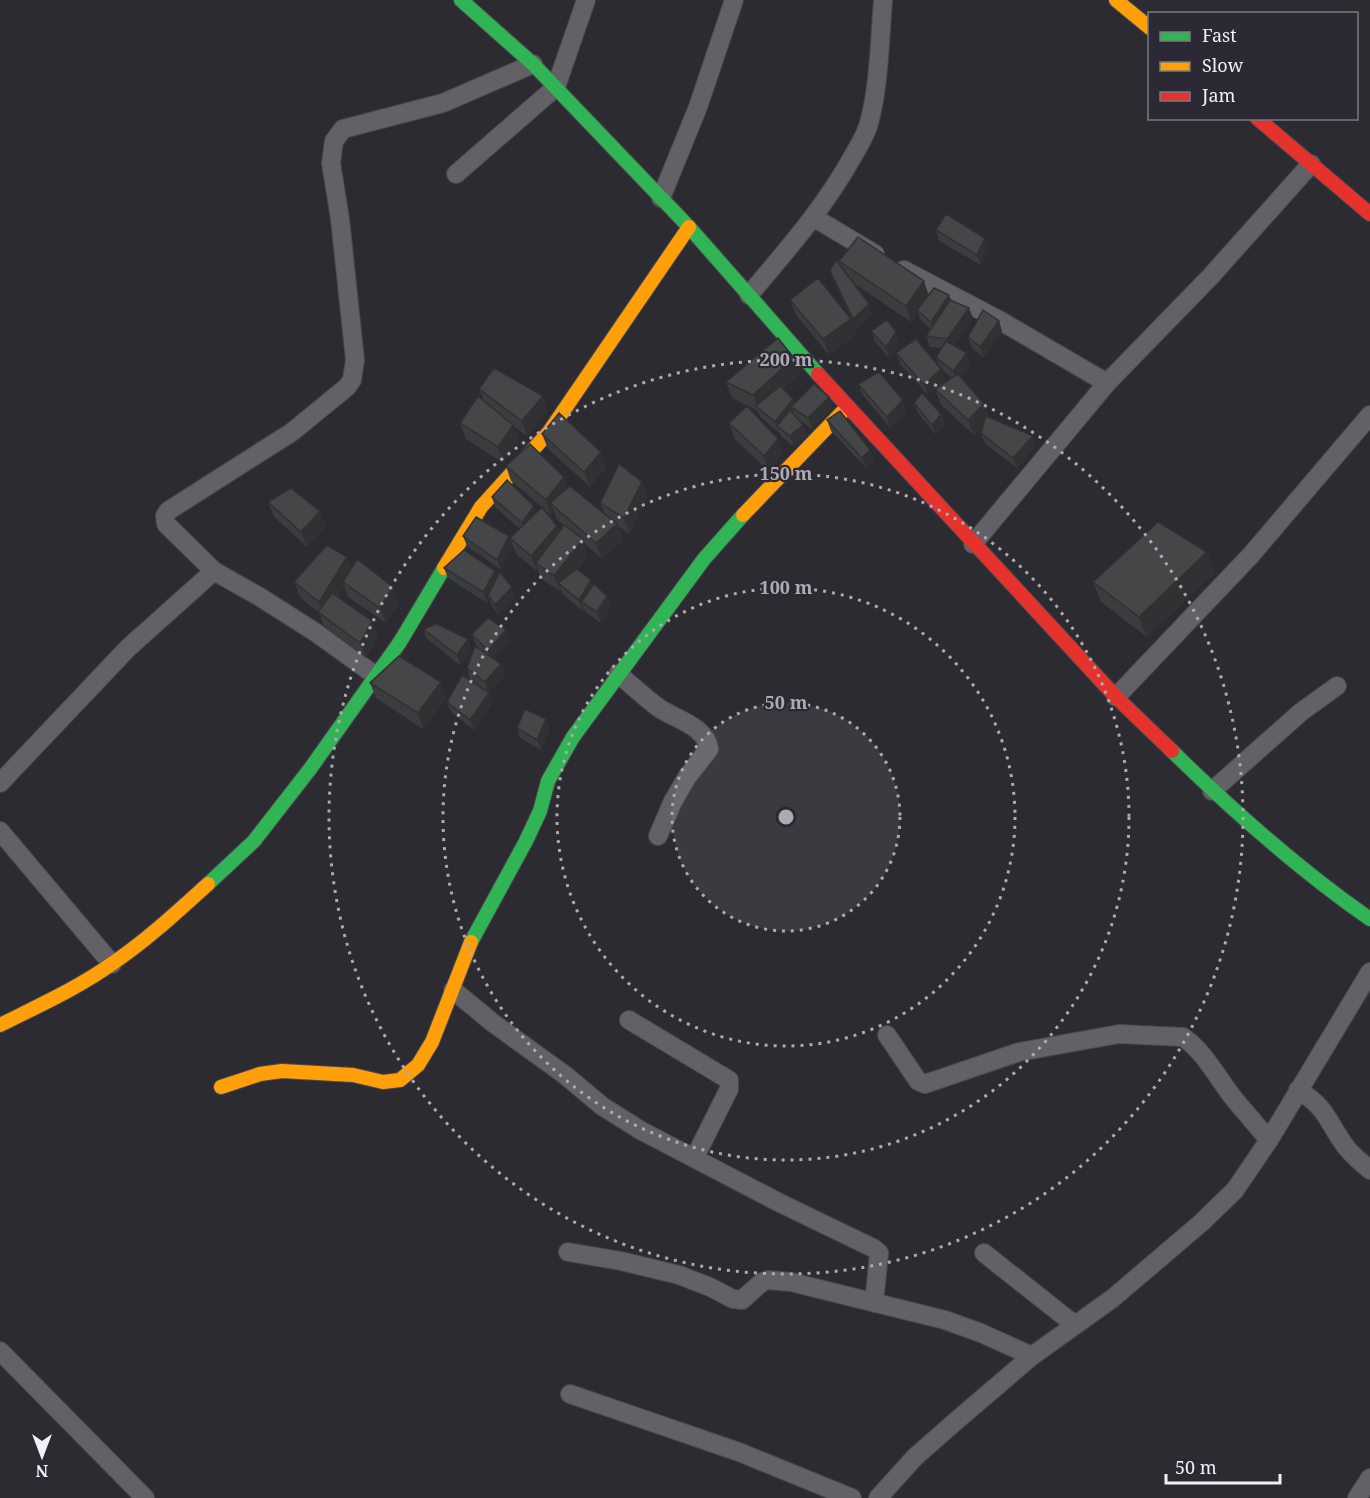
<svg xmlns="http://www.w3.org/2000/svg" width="1370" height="1498" font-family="'Noto Serif',serif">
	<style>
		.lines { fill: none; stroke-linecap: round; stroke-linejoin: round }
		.street-casing { stroke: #49494d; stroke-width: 20 }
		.fast-casing { stroke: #49494d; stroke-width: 16 }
		.slow-casing { stroke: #49494d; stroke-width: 16 }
		.jam-casing { stroke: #49494d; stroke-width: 16 }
		.street { stroke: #626165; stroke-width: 18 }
		.fast { stroke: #30b455; stroke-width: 14 }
		.slow { stroke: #ff9f0a; stroke-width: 14 }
		.jam { stroke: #e5322d; stroke-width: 14 }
		.wall { fill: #3b3c3e; fill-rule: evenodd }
		.shaded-wall { fill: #303132 }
		.building { fill: #454648; stroke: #303132; stroke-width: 1.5 }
		.ring { fill: none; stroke: #acabb2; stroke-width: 3; stroke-dasharray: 3 6 }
		.centre { fill: #acabb2; stroke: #2b2933; stroke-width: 3 }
		.ring-label { font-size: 18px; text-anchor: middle; font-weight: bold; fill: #acabb2; stroke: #2b2933; stroke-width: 4.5; stroke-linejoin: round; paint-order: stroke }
	</style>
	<rect width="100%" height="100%" fill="#2c2b31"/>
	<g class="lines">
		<defs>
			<path id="street" d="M456 174 556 87 586 0
				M661 198 698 107 734 0
				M813 217 875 254
				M904 270 999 320 1107 383
				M749 295C786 251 825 207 853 156 859 145 866 135 869 123 879 88 880 37 883 0
				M973 544 1107 383 1210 277 1311 164
				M618 674C632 685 645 698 659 708 675 719 706 726 709 749L687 777 673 801 658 836
				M376 676 315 632 260 597 214 571 166 524 165 516 168 511 292 432 347 387 352 380 355 360 340 219 331 163 334 141 343 129 443 103 533 64
				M1116 697 1251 555 1370 415
				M0 783 128 648 214 571
				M1212 791 1301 712 1337 686
				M0 831 112 964
				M453 990 493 1023 565 1075 602 1106 640 1130 778 1202 873 1248 879 1253 874 1303
				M629 1020 729 1080V1089L695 1157
				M887 1035 918 1081 925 1084 1019 1052 1119 1034 1183 1037C1205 1052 1218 1079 1235 1100 1246 1113 1258 1127 1269 1140
				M1298 1090C1326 1107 1326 1118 1343 1143 1350 1154 1361 1162 1370 1170
				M568 1252 621 1261 679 1275 710 1287 733 1299 742 1300 762 1282 768 1280 791 1282 945 1320 981 1333 1032 1356
				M984 1253 1075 1325
				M0 1351 145 1498
				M570 1394 739 1452 852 1498
				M878 1498 915 1457 956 1421 1032 1356 1113 1298 1201 1223 1235 1190 1269 1140 1370 972
				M1357 1498 1370 1478"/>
			<path id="fast" d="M461 0 533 64 689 227 818 374
				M1172 751C1232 810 1301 871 1370 919
				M208 884 254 841 310 769 400 642 444 568
				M471 942 526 841 540 811 548 781 573 737 704 559 743 515"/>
			<path id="slow" d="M1116 0 1150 28
				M743 515 847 407
				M444 568 481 507 549 432 689 227
				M0 1025C38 1006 78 988 113 963 147 940 177 912 208 884
				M221 1087 260 1074 282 1071 353 1075 383 1082 400 1080 418 1065 432 1042 471 942"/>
			<path id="jam" d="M1257 118 1370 214
				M818 374 1116 697 1172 751"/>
		</defs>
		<use href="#street" class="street-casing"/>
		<use href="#fast" class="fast-casing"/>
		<use href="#slow" class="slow-casing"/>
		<use href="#jam" class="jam-casing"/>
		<use href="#street" class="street"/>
		<use href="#fast" class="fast"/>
		<use href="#slow" class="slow"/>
		<use href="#jam" class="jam"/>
	</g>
	<path class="wall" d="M936 230 985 238 989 248 981 265 939 241Z
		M839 261 928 294 951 301 973 318 954 345 971 364 961 377 984 404 989 417 1036 447 1017 468 985 444 981 433 984 426 974 435 941 405 935 389 952 378 940 368 945 380 928 395 900 364 896 353 939 367 936 357 942 348 930 347 926 336 931 329 920 320 918 313 911 322 852 282 869 304 872 314 857 330 834 281 830 271 840 266Z
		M790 300 857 334 829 355 796 315Z
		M999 321 1002 332 984 358 972 348 968 337Z
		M871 331 896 332 900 343 889 358 875 342Z
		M794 358 800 374 783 389 795 403 829 397 832 408 812 429 798 419 803 425 807 435 794 447 781 436 779 432V433L760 417 758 411 732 398 726 382Z
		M858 384 907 411 890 428 862 394Z
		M479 389 548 411 527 436 513 426 519 440 503 463 466 439 460 423 484 402Z
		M914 403 941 414 945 425 936 435 918 413Z
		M827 420 874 460 866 468 831 431Z
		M729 423 783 454 769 472 735 439Z
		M542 434 601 452 606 468 590 487 548 449Z
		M506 466 564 477 568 488 604 513 600 503 642 482 648 497 629 534 618 526 623 540 602 559 584 543 588 554 577 570 593 586 607 596 611 606 601 623 585 612 584 609 583 611 562 594 561 590 560 591 541 579 538 570 537 571 516 554 510 538 520 529 495 507 492 497 534 506 536 513 542 507 511 481ZM543 508 551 515 554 512 556 518 563 525 559 531Z
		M268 502 326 526 307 547 274 517Z
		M463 536H509L513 547 501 570 467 546Z
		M1207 552 1215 572 1147 637 1101 602 1093 582Z
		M351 568 393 587 399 603 386 623 348 597 344 586 338 597 372 621 378 636 366 658 324 627 319 613 300 597 294 582Z
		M444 568 495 571 497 577 515 597 499 615 491 605 489 599 487 603 448 578Z
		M423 629 468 639 471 650 460 665 427 639Z
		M472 634 510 641 494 659 501 664 505 675 488 692 470 679 467 668 483 652 476 645Z
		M370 683 447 698 423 729 376 698Z
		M447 702 493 703 474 730 451 712Z
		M517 728 550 729 541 750 520 738Z"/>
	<path class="shaded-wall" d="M985 238 989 248 981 265 977 255Z
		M924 281 929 296 917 310 918 313 911 322 906 306Z
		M949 295 953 305 935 333 931 322Z
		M869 304 872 314 857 330 853 319Z
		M969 308 973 318 951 349 947 339Z
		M851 319 857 334 829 355 823 339Z
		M999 321 1002 332 984 358 980 347Z
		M896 332 900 343 889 358 886 347Z
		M967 353 971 364 957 382 953 371Z
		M794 358 800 374 760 409 757 406 753 395Z
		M941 369 945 380 928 395 924 385Z
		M543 396 548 411 527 436 522 421Z
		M829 397 832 408 812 429 808 418Z
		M793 399 797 409 791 407 794 413 781 429 777 426 779 432V433L775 422Z
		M903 400 907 411 890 428 887 417Z
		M984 404 990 420 974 435 968 420Z
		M941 414 945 425 936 435 932 425Z
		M513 425 519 440 503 463 498 447Z
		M803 425 807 435 794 447 790 436Z
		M1033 436 1036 447 1017 468 1013 458Z
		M778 439 783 454 769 472 764 456Z
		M870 450 874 460 866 468 862 458Z
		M601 452 606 468 590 487 584 472Z
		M564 477 570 493 550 503 554 512 551 515 546 500Z
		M642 482 648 497 629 534 624 518Z
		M534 506 537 516 525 533 522 523Z
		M320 511 326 526 307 547 301 532Z
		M617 524 623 540 602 559 596 543Z
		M557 526 563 541 536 563 538 570 537 571 531 556Z
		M509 536 513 547 501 570 497 560Z
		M583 539 588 554 563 587 558 583 561 590 560 591 554 576Z
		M1207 552 1215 572 1147 637 1139 617Z
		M347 557 353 572 343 582 344 586 325 617 324 616 319 602Z
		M495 571 499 582 488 595 489 599 487 603 483 592Z
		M591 580 595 591 581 602 584 609 583 611 579 600Z
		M393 587 399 603 386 623 380 608Z
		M512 587 515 597 499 615 495 605Z
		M607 596 611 606 601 623 597 612Z
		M372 621 378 636 366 658 360 643Z
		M506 630 510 641 492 661 488 651Z
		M468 639 471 650 460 665 457 655Z
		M501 664 505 675 488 692 485 682Z
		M441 682 447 698 423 729 418 713Z
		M489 693 493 703 474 730 470 720Z
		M546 719 550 729 541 750 537 740Z"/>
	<path class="building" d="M946 214 985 238 977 255 936 230Z
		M858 237 924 281 906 306 839 261Z
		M836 260 869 304 853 319 830 271Z
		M818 278 851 319 823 339 790 300Z
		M934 288 949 295 931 322 917 310Z
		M950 300 969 308 947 339 926 336Z
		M983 310 999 321 980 347 968 337Z
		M887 320 896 332 886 347 871 331Z
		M778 338 794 358 753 395 726 382Z
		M916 339 941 369 924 385 896 353Z
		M946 341 967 353 953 371 936 357Z
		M494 368 543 396 522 421 479 389Z
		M879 372 903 400 887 417 858 384Z
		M958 374 984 404 968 420 935 389Z
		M814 384 829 397 808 418 791 407Z
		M780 386 793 399 775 422 756 406Z
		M922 393 941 414 932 425 914 403Z
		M478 396 513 425 498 447 460 423Z
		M747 406 778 439 764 456 729 423Z
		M790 410 803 425 790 436 777 426Z
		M840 411 870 450 862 458 827 420Z
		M559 413 601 452 584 472 542 434Z
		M986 416 1033 436 1013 458 981 433Z
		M530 444 564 477 546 500 506 466Z
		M619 464 642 482 624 518 600 503Z
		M507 480 534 506 522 523 492 497Z
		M570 486 617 524 596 543 550 503Z
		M291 488 320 511 301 532 268 502Z
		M542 507 557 526 531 556 510 538Z
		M476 517 509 536 497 560 463 536Z
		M1158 522 1207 552 1139 617 1093 582Z
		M564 525 583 539 554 576 536 563Z
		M327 545 347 557 319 602 294 582Z
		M464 550 495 571 483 592 444 568Z
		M357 559 393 587 380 608 343 582Z
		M577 569 591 580 579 600 558 583Z
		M500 572 512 587 495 605 488 595Z
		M594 584 607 596 597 612 581 602Z
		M332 593 372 621 360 643 318 612Z
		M488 618 506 630 488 651 472 634Z
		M437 624 468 639 457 655 423 629Z
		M475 646 501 664 485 682 467 668Z
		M399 656 441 682 418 713 370 683Z
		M462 675 489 693 470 720 447 702Z
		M525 709 546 719 537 740 517 728Z"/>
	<circle cx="786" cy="817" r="114" fill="#acabb2" fill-opacity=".12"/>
	<g class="ring">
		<circle cx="786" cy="817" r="114"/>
		<circle cx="786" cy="817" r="229"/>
		<circle cx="786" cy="817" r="343"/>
		<circle cx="786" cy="817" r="457"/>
	</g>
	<circle cx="786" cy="817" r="9" class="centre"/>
	<g class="ring-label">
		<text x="786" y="366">200 m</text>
		<text x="786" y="480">150 m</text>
		<text x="786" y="594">100 m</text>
		<text x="786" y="709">50 m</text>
	</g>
	<rect x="1148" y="12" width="210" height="108" fill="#2b2933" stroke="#7a7981" stroke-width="1.5"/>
	<rect x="1160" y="32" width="30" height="9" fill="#30b455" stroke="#7a7981" stroke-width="1.5"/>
	<text x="1202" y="42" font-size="18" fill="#f1f0f7">Fast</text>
	<rect x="1160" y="62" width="30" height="9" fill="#ff9f0a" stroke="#7a7981" stroke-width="1.5"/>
	<text x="1202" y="72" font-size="18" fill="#f1f0f7">Slow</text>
	<rect x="1160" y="92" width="30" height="9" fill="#e5322d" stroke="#7a7981" stroke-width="1.5"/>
	<text x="1202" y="102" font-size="18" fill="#f1f0f7">Jam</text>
	<g transform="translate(42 1456) rotate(180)" stroke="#2b2933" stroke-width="4.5" paint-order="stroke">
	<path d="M0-4.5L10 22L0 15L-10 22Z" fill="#f1f0f7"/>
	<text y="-9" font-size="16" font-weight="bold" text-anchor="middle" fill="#f1f0f7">N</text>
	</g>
	<path d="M1166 1474v9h114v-9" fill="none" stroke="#f1f0f7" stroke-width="3"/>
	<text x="1175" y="1474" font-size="18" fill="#f1f0f7" stroke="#2b2933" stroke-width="4.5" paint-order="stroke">50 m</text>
</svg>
